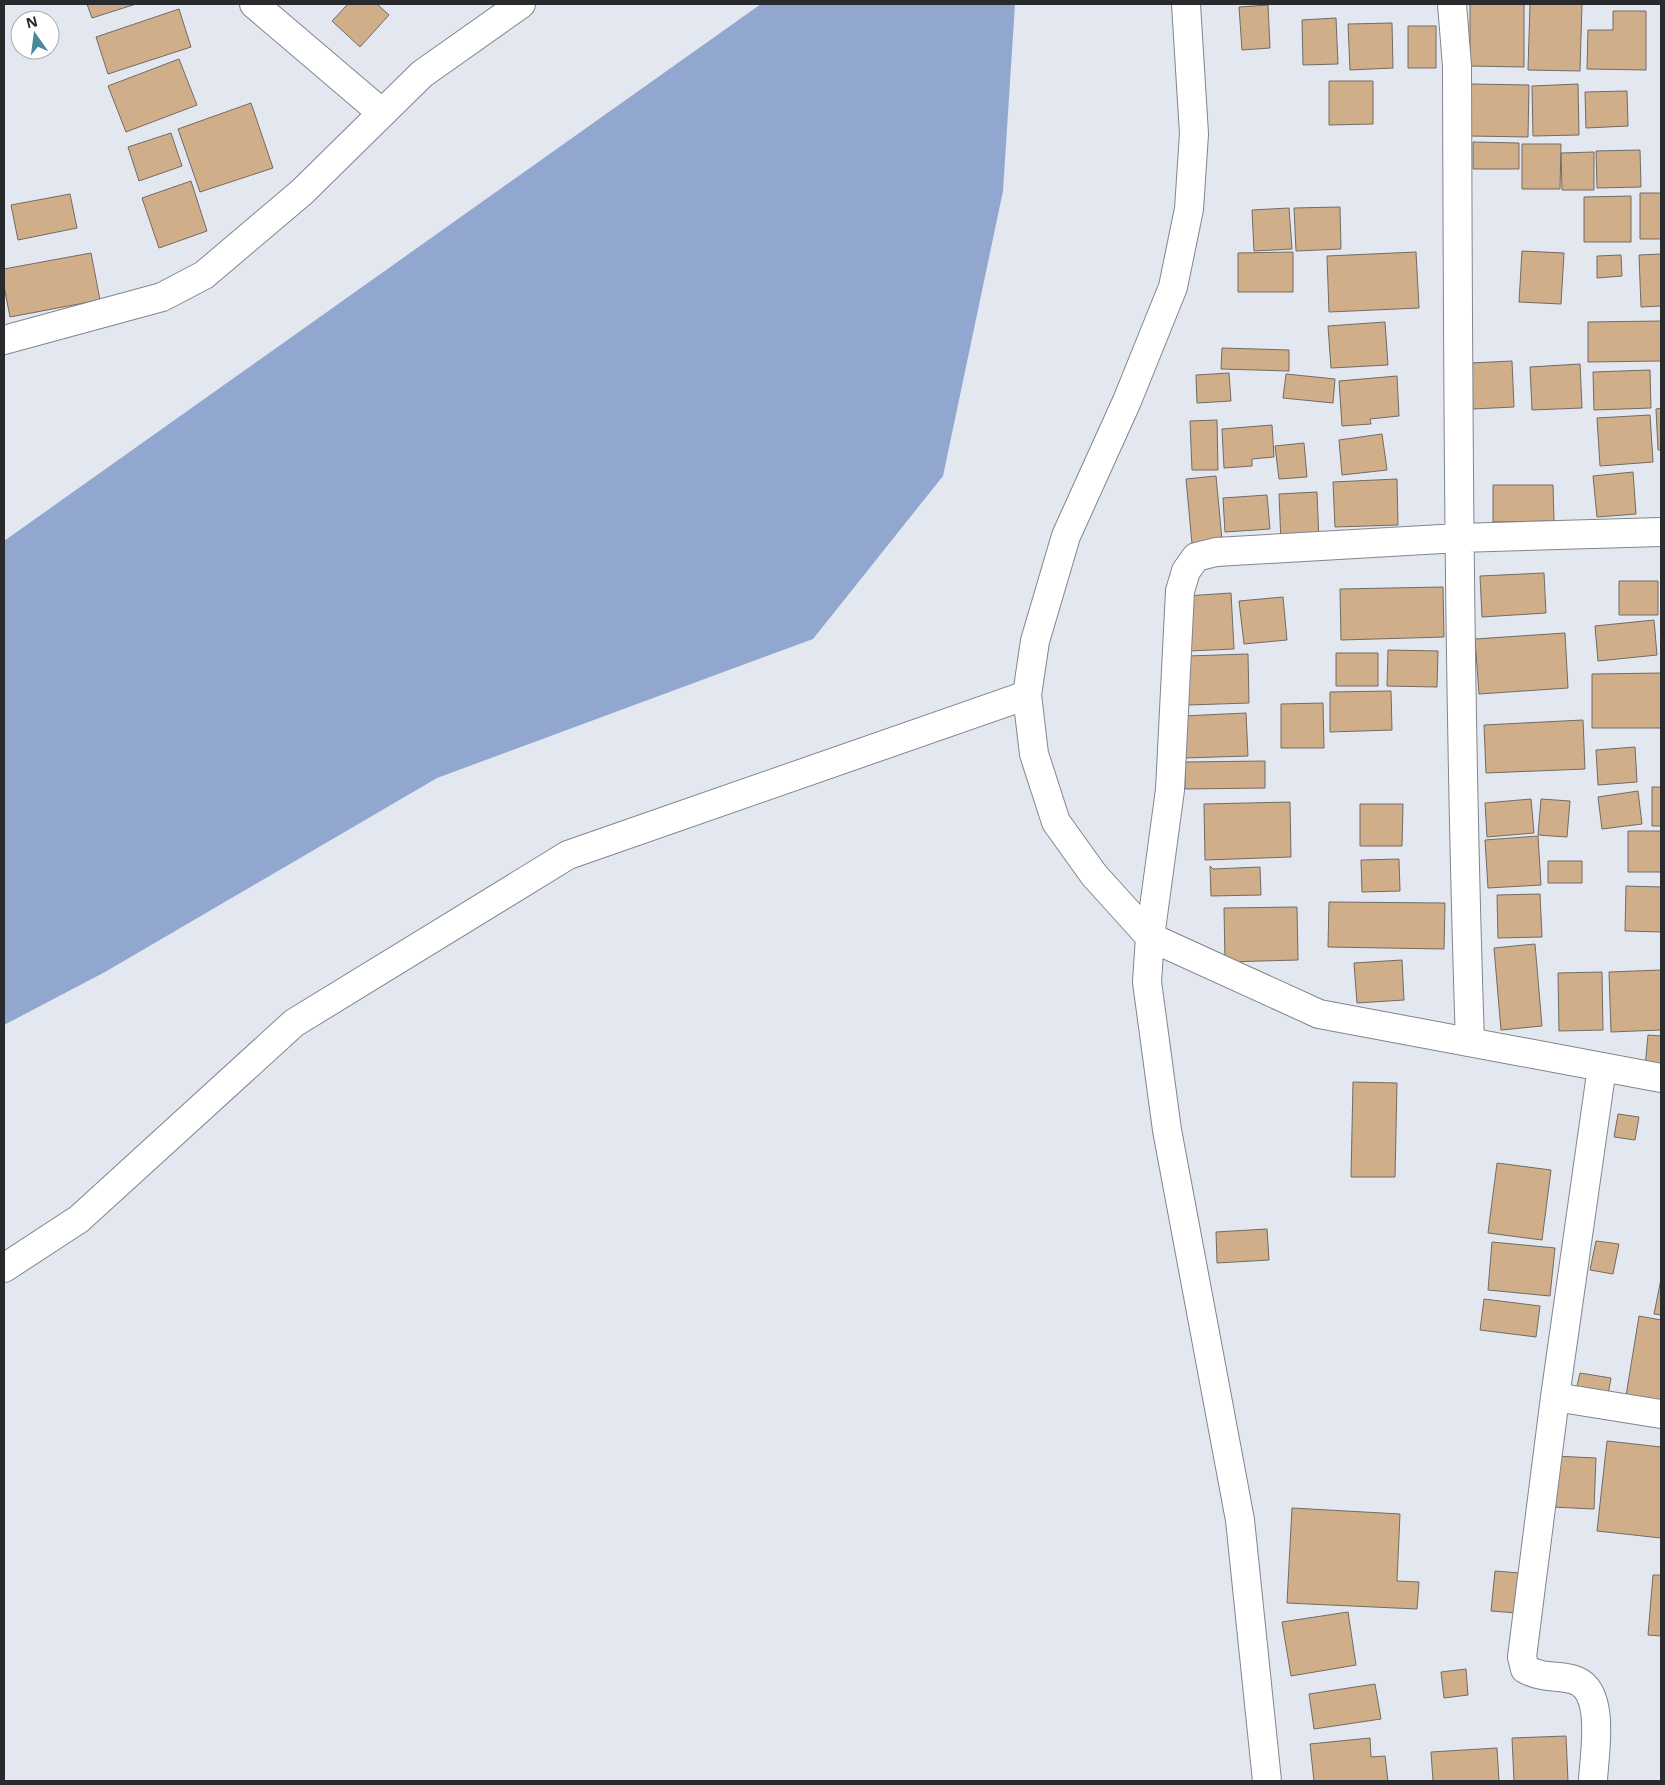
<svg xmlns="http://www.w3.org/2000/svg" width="1665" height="1785" font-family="'Noto Sans',sans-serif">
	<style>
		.water { fill: #92a7cf }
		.building { fill: #d0ae8a; stroke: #726b64 }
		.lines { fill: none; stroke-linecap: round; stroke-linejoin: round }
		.street-casing { stroke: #81858e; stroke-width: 30 }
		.secondary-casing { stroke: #81858e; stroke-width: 30 }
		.street { stroke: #fff; stroke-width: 28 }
		.secondary { stroke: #fff; stroke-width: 28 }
	</style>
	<rect width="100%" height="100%" fill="#e3e7f0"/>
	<path class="water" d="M761 4H1015L1003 191 943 476 813 639 437 778 105 972 4 1025V541Z"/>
	<path class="building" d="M87 4H136L92 18Z
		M348 4H377L389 15 360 47 332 21Z
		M1470 4H1524V67L1470 66Z
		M1530 4H1582L1580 71 1528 70Z
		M1268 5 1270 48 1242 50 1239 7Z
		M179 9 191 47 108 74 96 37Z
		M1613 11H1646V70L1587 69 1588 30H1613Z
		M1336 18 1338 64 1303 65 1302 20Z
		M1392 23 1393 68 1350 70 1348 24Z
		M1408 26H1436V68H1408Z
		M179 59 197 105 126 132 108 86Z
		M1329 81H1373V124L1329 125Z
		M1471 84 1529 85 1528 137 1470 136Z
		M1578 84 1579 135 1533 136 1532 86Z
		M1627 91 1628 126 1586 128 1585 92Z
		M251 103 273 168 200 192 178 129Z
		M171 133 182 166 139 181 128 147Z
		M1473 142 1519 143V169H1473Z
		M1522 144H1561L1560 189H1522Z
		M1640 150 1641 187 1597 188 1596 151Z
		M1594 152V190H1562L1561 153Z
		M191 181 207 231 159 248 142 198Z
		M1640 193H1661V239H1640Z
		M70 194 77 228 18 240 11 205Z
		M1631 196V242H1584V197Z
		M1340 207 1341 249 1296 251 1294 208Z
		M1289 208 1292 249 1254 251 1252 210Z
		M1522 251 1564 253 1561 304 1519 302Z
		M1293 252V292H1238V253Z
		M1416 252 1419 308 1329 312 1327 256Z
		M91 253 100 300 10 317 4 286V269Z
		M1661 254V306L1641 307 1639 255Z
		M1621 255 1622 276 1597 278V256Z
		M1661 321V361L1588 362V322Z
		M1385 322 1388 365 1331 368 1328 326Z
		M1222 348 1289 350V371L1221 369Z
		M1512 361 1514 407 1473 409 1471 363Z
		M1580 364 1582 408 1532 410 1530 367Z
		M1650 370 1651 408 1594 410 1593 372Z
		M1229 373 1231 401 1197 403 1196 375Z
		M1286 374 1335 379 1333 403 1283 398Z
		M1397 376 1399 416 1370 419 1371 424 1342 426 1339 381Z
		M1661 408V450H1658L1656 409Z
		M1650 415 1653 462 1600 466 1597 418Z
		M1217 420 1218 470H1192L1190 421Z
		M1272 425 1274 457 1252 459V466L1224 468 1222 429Z
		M1382 434 1387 470 1342 475 1339 440Z
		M1304 443 1307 477 1279 479 1275 446Z
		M1633 472 1636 514 1597 517 1593 476Z
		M1216 476 1222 540 1192 544 1186 479Z
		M1397 479 1398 525 1335 527 1333 482Z
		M1493 485H1553L1554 521 1493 522Z
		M1317 492 1319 541 1281 543 1279 494Z
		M1267 495 1270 529 1225 532 1223 498Z
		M1544 573 1546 613 1482 617 1480 576Z
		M1619 581H1658V615H1619Z
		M1443 587 1444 637 1341 640 1340 589Z
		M1231 593 1234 649 1188 651 1186 596Z
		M1283 597 1287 640 1244 644 1239 601Z
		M1654 620 1657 655 1598 661 1595 626Z
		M1565 633 1568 688 1479 694 1475 639Z
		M1388 650 1438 651 1437 687 1387 686Z
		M1336 653H1378V686H1336Z
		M1248 654 1249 703 1188 705 1187 656Z
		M1661 673V728H1592V674Z
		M1391 691 1392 730 1330 732V692Z
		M1323 703 1324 748H1281V704Z
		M1246 713 1248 756 1185 758 1183 716Z
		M1583 720 1585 769 1486 773 1484 725Z
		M1635 747 1637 782 1598 785 1596 750Z
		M1265 761V788L1185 789V762Z
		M1652 787H1661V826H1652Z
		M1638 791 1642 824 1602 829 1598 797Z
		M1531 799 1534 833 1487 837 1485 803Z
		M1541 799 1570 801 1567 837 1538 835Z
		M1290 802 1291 857 1205 860 1204 804Z
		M1360 804H1403L1402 846H1360Z
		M1628 831H1661V872H1628Z
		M1538 836 1541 885 1488 888 1485 840Z
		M1399 859 1400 891 1362 892 1361 860Z
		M1548 861H1582V883H1548Z
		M1210 866 1213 869 1260 867 1261 895 1211 896Z
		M1626 886 1661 887V932L1625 931Z
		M1540 894 1542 937 1498 938 1497 895Z
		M1329 902 1445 903 1444 949 1328 947Z
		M1297 907 1298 960 1225 962 1224 908Z
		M1535 944 1542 1026 1501 1030 1494 948Z
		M1402 960 1404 1000 1357 1003 1354 963Z
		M1661 970V1030L1611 1032 1609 972Z
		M1602 972 1603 1030 1559 1031 1558 973Z
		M1648 1035 1661 1036V1068L1645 1067Z
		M1353 1082 1397 1083 1395 1177H1351Z
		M1618 1114 1639 1117 1635 1140 1614 1137Z
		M1497 1163 1551 1170 1542 1240 1488 1233Z
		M1267 1229 1269 1260 1217 1263 1216 1232Z
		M1596 1241 1619 1244 1613 1274 1590 1270Z
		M1492 1242 1555 1248 1550 1296 1488 1290Z
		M1661 1279V1315L1654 1314Z
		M1484 1299 1540 1306 1536 1337 1480 1330Z
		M1639 1316 1661 1320V1408L1625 1402Z
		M1580 1373 1611 1378 1607 1400 1575 1395Z
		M1607 1441 1661 1447V1538L1597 1531Z
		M1554 1456 1596 1458 1594 1509 1552 1507Z
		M1292 1508 1400 1514 1397 1581 1419 1582 1417 1609 1287 1603Z
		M1495 1571 1520 1573 1517 1613 1491 1611Z
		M1653 1575H1661V1636L1648 1635Z
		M1348 1612 1356 1665 1291 1676 1282 1622Z
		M1466 1669 1468 1695 1444 1698 1441 1672Z
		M1375 1684 1381 1719 1314 1729 1309 1694Z
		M1566 1736 1568 1781H1514L1512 1738Z
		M1370 1738 1371 1757 1385 1756 1388 1781H1314L1310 1744Z
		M1497 1748 1499 1781H1433L1431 1752Z"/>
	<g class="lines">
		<defs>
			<path id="street" d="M254 4 382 113
				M1452 4 1457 66C1458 391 1459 717 1470 1042
				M4 1268 79 1219 294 1023 568 855 1027 695
				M1555 1397 1661 1414
				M1267 1781 1240 1520 1167 1130 1147 982 1150 937 1170 790 1180 591 1186 571 1196 557 1216 552 1459 538 1661 532
				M1593 1781C1594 1755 1606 1694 1577 1681 1561 1674 1545 1680 1525 1669L1522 1657 1555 1397 1602 1067"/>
			<path id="secondary" d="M1186 4 1194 134 1189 209 1173 287 1127 401 1066 536 1035 641 1027 695 1034 754 1056 822 1094 875 1150 937 1319 1014 1661 1078
				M4 340 162 297 204 275 302 192 422 74 521 4"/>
		</defs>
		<use href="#street" class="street-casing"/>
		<use href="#secondary" class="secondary-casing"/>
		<use href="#street" class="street"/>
		<use href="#secondary" class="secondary"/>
	</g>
	<rect width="1665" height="1785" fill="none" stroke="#292a2e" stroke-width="10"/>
	<g transform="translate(35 35) rotate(346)"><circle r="24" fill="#ffffff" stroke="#a9aaab"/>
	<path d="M0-4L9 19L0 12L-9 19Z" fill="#48899c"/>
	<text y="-8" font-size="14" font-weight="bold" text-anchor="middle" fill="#292a2e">N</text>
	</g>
</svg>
